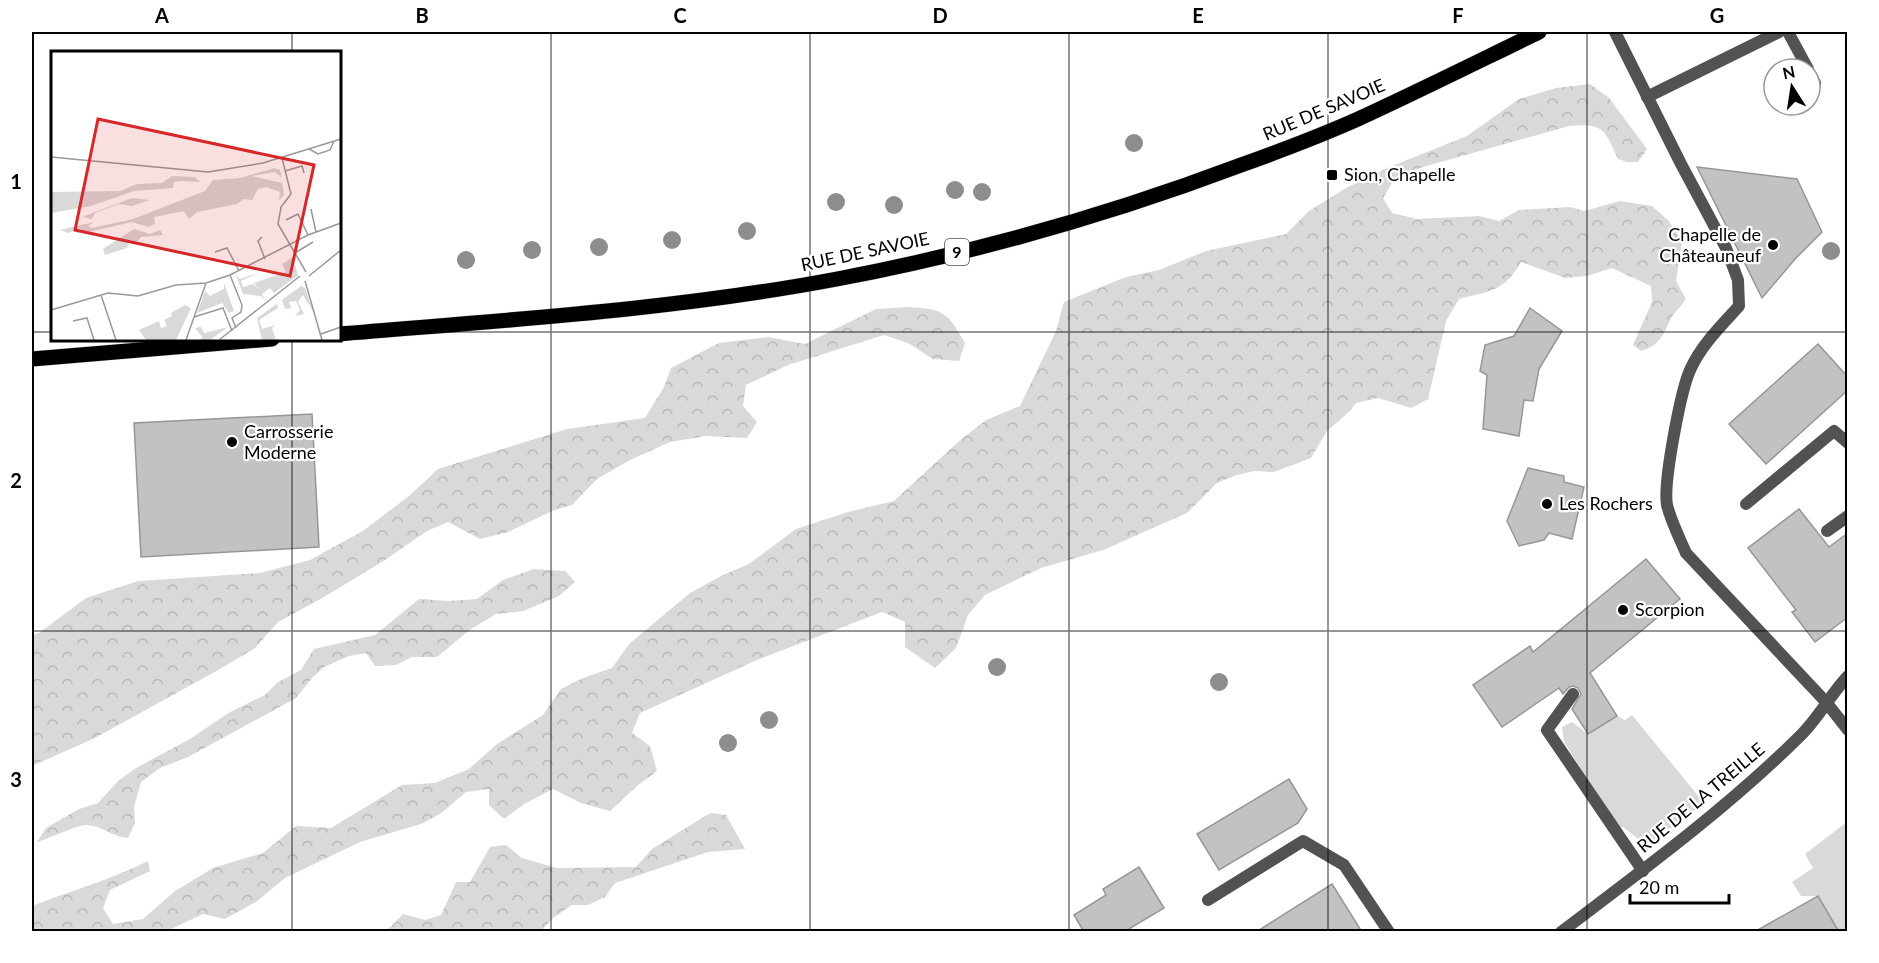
<svg xmlns="http://www.w3.org/2000/svg" width="1879" height="963" font-family="Lato,sans-serif">
	<style>
		.grass { fill: #d9d9d9 }
		.forest { fill: url(#forest-crowns) }
		.building { fill: #c2c2c2; stroke: #969696; stroke-width: 1.5 }
		.lines { fill: none; stroke-linecap: round; stroke-linejoin: round }
		.primary-casing { stroke: #dbdbdb; stroke-width: 16 }
		.service { stroke: #525252; stroke-width: 12 }
		.minor { stroke: #525252; stroke-width: 12 }
		.primary { stroke: #000; stroke-width: 15 }
		.tree { fill: #8d8d8d }
		.grid { fill: none; stroke: #000; stroke-width: 1.5; stroke-opacity: 0.55 }
		.poi-dot { fill: #000; stroke: #fff; stroke-width: 2 }
		.labels { text-anchor: middle; stroke-width: 4.5; stroke-linejoin: round; paint-order: stroke }
		.shield { fill: #fff; stroke: #4c4c4c; stroke-width: 1.5 }
		.shield-label { font-size: 16px; font-weight: bold; fill: #000 }
		.street-label { font-size: 18px; fill: #000; stroke: #fff }
		.poi-label { font-size: 18px; fill: #000; stroke: #fff; text-anchor: start }
		.inset-road { fill: none; stroke: #999; stroke-width: 1.5 }
		.view { fill: #d62828; fill-opacity: 0.15; stroke: #d62828; stroke-width: 3 }
		.inset-edge { fill: none; stroke: #000; stroke-width: 3 }
		.neatline { fill: none; stroke: #000; stroke-width: 2 }
		.grid-label { font-size: 20px; text-anchor: middle; font-weight: bold; fill: #000 }
	</style>
	<defs>
		<pattern id="forest-crowns" width="20" height="18" patternUnits="userSpaceOnUse" patternTransform="scale(1.5)"><rect width="20" height="18" fill="#d9d9d9"/><path d="M2 6a3 3 0 1 1 6 0M12 15a3 3 0 1 1 6 0" fill="none" stroke="#b8b8b8"/></pattern>
	</defs>
	<rect width="100%" height="100%" fill="#fff"/>
	<path class="grass" d="M1632 715 1704 803 1647 846 1623 827H1618L1564 742 1562 727 1572 722 1588 734 1617 716 1625 720Z
		M1847 822V931H1839L1818 896H1801L1792 882 1813 868 1805 854Z"/>
	<path class="forest" d="M1590 84 1609 98 1647 149 1638 162H1627L1618 159C1604 129 1604 123 1569 126L1423 167 1395 178 1383 198 1392 213 1417 219 1479 216 1499 221 1519 210 1570 207 1584 211 1620 201 1652 206 1668 220 1682 241 1676 281 1686 299C1682 305 1677 310 1673 315 1663 333 1662 345 1641 351L1633 345 1652 302 1651 286 1612 268 1587 276 1565 278 1521 262C1505 291 1490 291 1459 299L1446 321 1428 399 1411 408 1378 398 1356 403 1350 411 1327 431 1311 458 1274 472 1254 471 1237 475 1217 483 1187 513 1103 550 1041 568 985 595 968 615 956 648 935 668 905 647V622L882 612 757 660 640 713 632 733 650 746 657 771 638 785 610 811 581 803 553 789 524 804 504 819 489 805V789L466 792 440 814 421 824 360 842 285 878 256 902 225 919 203 914 167 931H32V906C70 891 110 880 148 861L150 871 110 890 103 908 113 924 143 919 175 891 213 868 263 853 296 826 331 828 402 785 435 783 469 769 497 744 543 715 561 689 583 678 612 668 629 644 690 593 723 575 749 564 796 529 848 512 894 501 958 442 986 420 1020 406 1056 331 1064 302 1126 277 1159 270 1206 251 1286 234 1309 211 1346 188 1387 168 1467 136 1519 99 1556 88Z
		M908 307C944 309 947 312 965 343L959 361 933 359 908 343 884 335 788 365 746 385 743 406 757 422 747 438 706 436 670 442 630 460 597 479 572 505 552 511 508 532 480 539 448 522 427 531 385 560 324 597 278 622 255 648 220 669 95 738 32 766V635L39 633 86 598 138 581 260 573 310 560 363 531 409 496 438 469 567 429 645 418 664 387 671 368 719 343 768 337 805 344 876 309Z
		M534 569 565 571 575 582 559 596 523 611 496 614 471 629 437 657H412L396 665 375 666 366 653 349 656 324 667 312 678 296 698 188 757 160 768 141 782 134 807 135 823 128 838C113 837 102 826 87 825 79 824 48 839 37 842L46 828 79 809 98 803 118 781 136 768 190 739 230 712 265 695 278 682 301 670 314 649 375 635 419 599 449 601 477 599 503 580Z
		M710 813 726 815 745 849 708 852 615 883 605 897 588 905H572L553 918 541 931H386L403 914 425 920 441 915 456 882H470L490 847 506 845 522 858 557 868 636 867 652 849Z"/>
	<path class="building" d="M1697 167 1797 179 1822 232 1796 258 1762 298Z
		M1530 308 1562 331 1539 369 1533 401 1524 400 1519 436 1483 429 1487 375 1480 371 1485 345 1514 336Z
		M1818 344 1848 377V390L1766 464 1729 424Z
		M312 414 319 547 141 557 134 423Z
		M1528 468 1564 476V482L1584 487 1572 539 1549 533 1544 540 1519 546 1507 521Z
		M1799 509 1829 547 1848 533V617L1815 642 1792 612 1796 610 1748 548Z
		M1646 559 1680 599 1590 673 1617 716 1588 734 1572 709 1581 694 1578 688 1573 686 1569 687 1563 694 1559 688 1502 727 1473 685 1530 646 1533 652Z
		M1289 779 1307 809 1298 823 1219 870 1197 834Z
		M1139 867 1164 908 1124 932H1084L1074 915 1106 895 1103 889Z
		M1332 884 1362 932H1256Z
		M1818 896 1839 932H1754Z"/>
	<g class="lines">
		<defs>
			<path id="primary" d="M339 334C505 320 673 310 837 279 975 253 1111 214 1241 165 1280 151 1320 136 1358 119 1419 91 1479 61 1539 32
				M32 359 272 339"/>
		</defs>
		<use href="#primary" class="primary-casing"/>
		<path class="service" d="M1788 32 1808 69
			M1810 74 1815 83
			M1647 97 1779 32
			M1746 504 1834 431 1848 443
			M1827 531 1848 516
			M1573 694 1547 730 1643 871
			M1208 900 1303 841 1344 865 1389 932"/>
		<path class="minor" d="M1615 32 1681 164 1726 248 1738 280 1739 306C1722 325 1702 344 1691 368 1681 388 1663 483 1667 505 1671 521 1679 537 1686 553L1826 702 1848 730
			M1561 932C1643 870 1726 809 1799 737 1818 719 1830 695 1848 676"/>
		<use href="#primary" class="primary"/>
	</g>
	<g class="tree">
		<circle cx="1134" cy="143" r="9"/>
		<circle cx="955" cy="190" r="9"/>
		<circle cx="982" cy="192" r="9"/>
		<circle cx="836" cy="202" r="9"/>
		<circle cx="894" cy="205" r="9"/>
		<circle cx="747" cy="231" r="9"/>
		<circle cx="672" cy="240" r="9"/>
		<circle cx="599" cy="247" r="9"/>
		<circle cx="532" cy="250" r="9"/>
		<circle cx="1831" cy="251" r="9"/>
		<circle cx="466" cy="260" r="9"/>
		<circle cx="997" cy="667" r="9"/>
		<circle cx="1219" cy="682" r="9"/>
		<circle cx="769" cy="720" r="9"/>
		<circle cx="728" cy="743" r="9"/>
	</g>
	<path class="grid" d="M292 32V52M551 32V932M810 32V932M1069 32V932M1328 32V932M1587 32V932M32 332H52M339 332H1848M292 339V932M32 631H1848"/>
	<g class="poi-dot">
		<rect x="1326" y="169" width="12" height="12" rx="3"/>
		<circle cx="1773" cy="245" r="6"/>
		<circle cx="232" cy="442" r="6"/>
		<circle cx="1547" cy="504" r="6"/>
		<circle cx="1623" cy="610" r="6"/>
	</g>
	<g class="labels">
		<rect class="shield" x="945" y="239" width="24" height="26" rx="4.5"/>
		<g class="shield-label">
			<text x="957" y="258">9</text>
		</g>
		<g class="street-label">
			<text transform="translate(1324 110) rotate(-23)" y="6">RUE DE SAVOIE</text>
			<text transform="translate(865 252) rotate(-12)" y="6">RUE DE SAVOIE</text>
			<text transform="translate(1701 798) rotate(-40)" y="6">RUE DE LA TREILLE</text>
		</g>
		<g class="poi-label">
			<text x="1344" y="181">Sion, Chapelle</text>
			<text x="1761" y="241" text-anchor="end">Chapelle de<tspan x="1761" dy="21">Châteauneuf</tspan></text>
			<text x="244" y="438">Carrosserie<tspan x="244" dy="21">Moderne</tspan></text>
			<text x="1559" y="510">Les Rochers</text>
			<text x="1635" y="616">Scorpion</text>
		</g>
	</g>
	<g transform="translate(51 51)">
		<rect width="290" height="290" fill="#fff"/>
		<path d="M242 206 247 224 223 242 219 237 211 243 214 249 210 245 192 243 185 224 189 228 209 221 190 230 192 236 202 233 209 239 203 232 235 221 231 213ZM173 232 183 260 178 262 171 252 146 262 154 240 159 245 173 238ZM250 235 254 237 262 260 252 244 247 251 253 263 244 265 249 259 245 250 238 251 240 257 234 258 231 249ZM226 253 227 257 208 269 211 278 224 274 221 277 225 289H211L206 267ZM134 254 140 257 125 289H95L88 279 108 270 110 277 116 275 113 269 121 265 120 262ZM150 276 153 282 177 276 159 289H149L152 287 144 277Z" fill="#d9d9d9"/>
		<path d="M223 117 229 119 231 127 224 121 201 125 231 132 233 144 228 149 229 141 215 136 207 138 201 149 193 148 186 153 146 161 138 168 133 160 103 166 104 173 97 176 81 171 33 182 29 177 17 182 9 179 43 171 37 175 41 177 82 168 154 140 162 129 189 127ZM121 125 144 126 149 131 129 130 123 131 122 137 83 140 40 155 0 162V141L69 140 86 133 111 132ZM81 147 99 149 81 155 68 153 44 162 41 168 31 166ZM83 178 99 183 109 179 112 184 90 186 85 192 79 189 76 197 54 204 52 198Z" fill="#d9d9d9"/>
		<path class="inset-road" d="M258 98 267 103 279 99 283 90M0 106 157 121 212 112 290 88M231 107 240 143 230 156 227 173 255 221M234 120 251 115 253 122M260 158 265 181M235 169 247 163 257 184M211 186 207 190 214 208M164 201 176 197 188 220M244 202 262 191M179 224 191 254 190 261 181 267 185 277M258 225 290 199M254 230 271 289M50 244 65 289M0 259 57 242 87 245 125 234 155 232 179 224 257 184 290 172M143 266 172 257 181 280M22 270 36 267 43 289M270 283 290 276M135 289 155 232M168 289 249 225"/>
		<path class="view" d="M47 68 263 114 239 225 24 179Z"/>
		<rect width="290" height="290" class="inset-edge"/>
	</g>
	<rect width="1879" height="963" fill="none" stroke="#ffffff" stroke-width="66"/>
	<g transform="translate(1792 87) rotate(348)"><circle r="28" fill="#ffffff" stroke="#999999" stroke-width="1.5"/>
	<path d="M0-4.5L10 22L0 15L-10 22Z" fill="#000000"/>
	<text y="-9" font-size="16" font-weight="bold" text-anchor="middle" fill="#000000">N</text>
	</g>
	<path d="M1630 894v9h99v-9" fill="none" stroke="#000000" stroke-width="3"/>
	<text x="1639" y="894" font-size="18" fill="#000000" stroke="#ffffff" stroke-width="4.5" paint-order="stroke">20 m</text>
	<rect x="33" y="33" width="1813" height="897" class="neatline"/>
	<g class="grid-label">
		<text x="162" y="23">A</text>
		<text x="422" y="23">B</text>
		<text x="680" y="23">C</text>
		<text x="940" y="23">D</text>
		<text x="1198" y="23">E</text>
		<text x="1458" y="23">F</text>
		<text x="1717" y="23">G</text>
		<text x="16" y="189">1</text>
		<text x="16" y="488">2</text>
		<text x="16" y="787">3</text>
	</g>
</svg>
